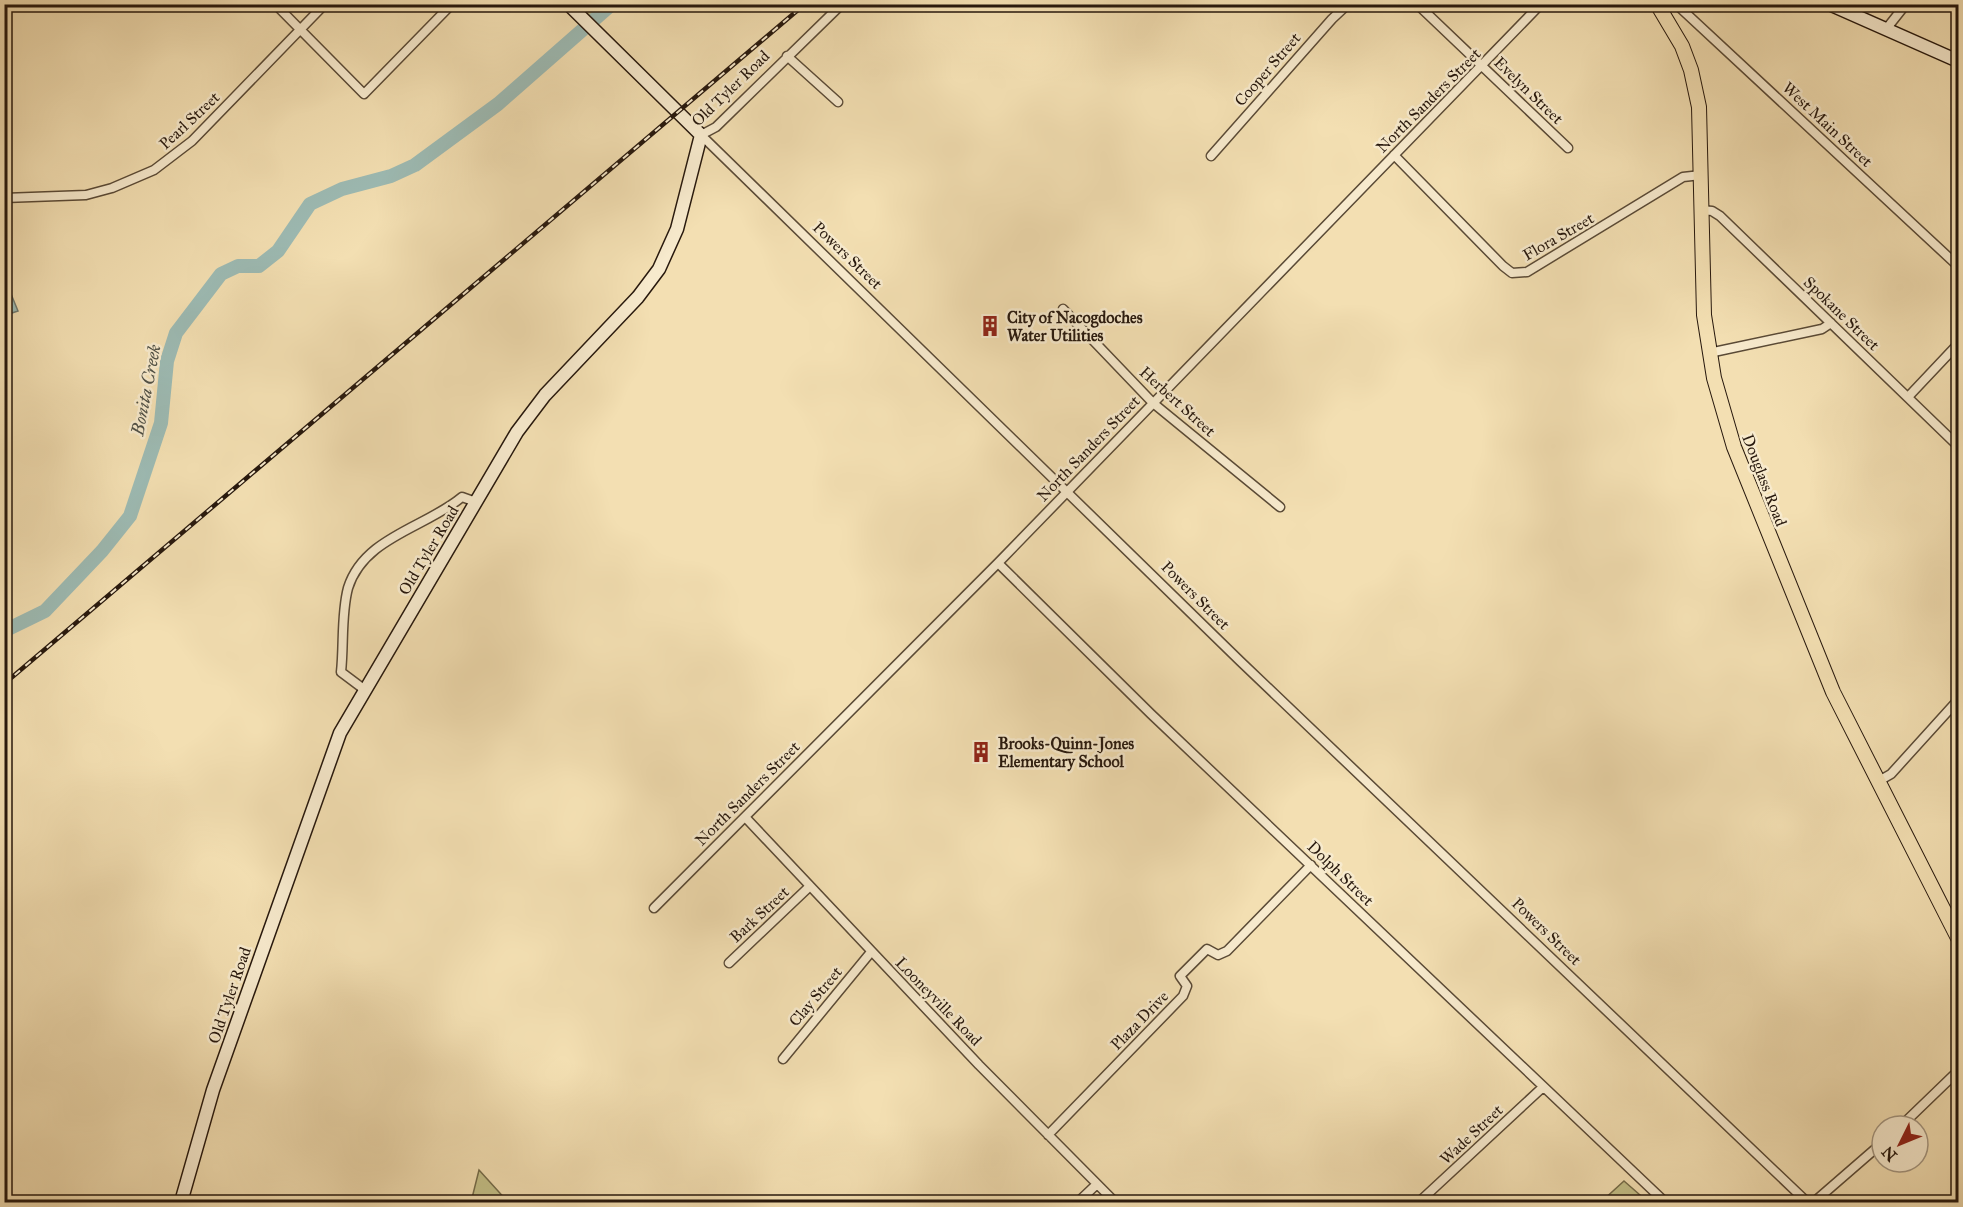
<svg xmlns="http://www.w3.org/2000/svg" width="1963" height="1207" font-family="'IM FELL Great Primer',serif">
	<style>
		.green { fill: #c3bf87; stroke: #756c4a; stroke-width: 1.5 }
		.water { fill: #9dbbb4; stroke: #6e7a71; stroke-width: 1.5 }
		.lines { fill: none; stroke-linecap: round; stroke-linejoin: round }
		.river { stroke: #9dbbb4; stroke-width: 14 }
		.street-casing { stroke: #5a4a36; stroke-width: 11 }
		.secondary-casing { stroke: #27180d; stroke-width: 15 }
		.primary-casing { stroke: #27180d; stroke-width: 16 }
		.street { stroke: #f7eacd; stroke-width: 8 }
		.secondary { stroke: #f7eacd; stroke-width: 12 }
		.primary { stroke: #f3dfb2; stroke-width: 14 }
		.rail-casing { stroke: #27180d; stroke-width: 4.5 }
		.rail { stroke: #f7eacd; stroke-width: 2; stroke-dasharray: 7; stroke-linecap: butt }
		.labels { text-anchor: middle; stroke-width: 5; stroke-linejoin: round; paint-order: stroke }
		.street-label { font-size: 16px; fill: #27180d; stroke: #f7eacd }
		.poi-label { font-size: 16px; font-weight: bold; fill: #27180d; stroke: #f7eacd; text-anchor: start }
		.water-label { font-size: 18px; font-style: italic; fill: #505147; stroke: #f7eacd }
	</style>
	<rect width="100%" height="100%" fill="#f3dfb2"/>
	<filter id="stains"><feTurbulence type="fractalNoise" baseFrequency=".00333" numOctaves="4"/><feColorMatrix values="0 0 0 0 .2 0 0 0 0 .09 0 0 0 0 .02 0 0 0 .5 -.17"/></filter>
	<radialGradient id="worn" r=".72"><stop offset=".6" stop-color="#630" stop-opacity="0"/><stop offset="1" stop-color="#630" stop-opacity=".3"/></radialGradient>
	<path class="green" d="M577 5H604L590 18Z
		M479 1170 508 1202H471Z
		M1624 1181 1648 1202H1601Z"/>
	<path class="water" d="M11 294 18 311 6 315 5 296Z"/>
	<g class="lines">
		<path class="river" d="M4 631 45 611 102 551 130 516 161 423 167 361 176 333 221 274 238 266H259L278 251 310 204 342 189 391 176 415 165 498 104 612 4"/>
		<defs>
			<path id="street" d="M275 4 364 94 452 4
				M842 4 716 127 701 135 1240 661 1807 1202
				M1417 4 1568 148
				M1676 4 1958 266
				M1887 28 1906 4
				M787 56 838 102
				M1394 155 1503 266 1512 273 1527 272 1683 177 1701 175
				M1211 156 1332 19 1348 4
				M4 198 86 195 112 188 154 170 192 141 325 4
				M1701 210 1712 211 1720 216 1958 446
				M1063 309 1153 403 1280 507
				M1709 353 1822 329 1831 323
				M1908 397 1958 344
				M998 563 1151 714 1665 1202
				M365 690 341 672C344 645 341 614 348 588 364 537 425 528 462 497L476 502
				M1877 782 1891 774 1958 700
				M745 817 979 1065 1115 1202
				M654 908 998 563 1541 4
				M729 963 809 887
				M783 1059 871 952
				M1901 1126 1958 1071
				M1048 1135 1183 996 1187 986 1180 976 1207 949 1218 955 1227 951 1311 865
				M1078 1202 1097 1184
				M1419 1202 1543 1087
				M1814 1202 1882 1143"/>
			<path id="secondary" d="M1829 4 1958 61
				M181 1202 213 1090 340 733 517 432 545 395 638 297 659 269 677 229 701 135 568 4"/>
			<path id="primary" d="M1657 4 1682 46 1691 70 1699 107 1704 315 1714 378 1734 447 1833 692 1958 938"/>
		</defs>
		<use href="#street" class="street-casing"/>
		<use href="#secondary" class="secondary-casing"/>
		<use href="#primary" class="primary-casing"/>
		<use href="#street" class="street"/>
		<use href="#secondary" class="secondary"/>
		<use href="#primary" class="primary"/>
		<defs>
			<path id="rail" d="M4 684 805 4"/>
		</defs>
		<use href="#rail" class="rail-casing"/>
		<use href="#rail" class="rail"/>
	</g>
	<defs>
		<symbol id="building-bare" viewBox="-9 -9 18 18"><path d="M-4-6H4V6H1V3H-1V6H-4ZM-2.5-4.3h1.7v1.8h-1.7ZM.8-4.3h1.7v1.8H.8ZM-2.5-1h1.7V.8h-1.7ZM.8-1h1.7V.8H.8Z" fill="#8f2418" stroke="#f7eacd" stroke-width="2.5" paint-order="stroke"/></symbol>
	</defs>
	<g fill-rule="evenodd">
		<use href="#building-bare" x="975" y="311" width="30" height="30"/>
		<use href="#building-bare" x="966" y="737" width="30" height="30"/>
	</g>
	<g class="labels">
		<g class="street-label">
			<text transform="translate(1267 69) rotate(-49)" y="6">Cooper Street</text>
			<text transform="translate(730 88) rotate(-44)" y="6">Old Tyler Road</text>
			<text transform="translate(1529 90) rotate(44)" y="6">Evelyn Street</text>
			<text transform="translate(1428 100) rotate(-45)" y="6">North Sanders Street</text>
			<text transform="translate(189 120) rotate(-43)" y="6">Pearl Street</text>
			<text transform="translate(1828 124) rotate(43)" y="6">West Main Street</text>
			<text transform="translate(1558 236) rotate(-30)" y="6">Flora Street</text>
			<text transform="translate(848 255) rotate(44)" y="6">Powers Street</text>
			<text transform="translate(1842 313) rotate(44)" y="6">Spokane Street</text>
			<text transform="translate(1178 401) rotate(42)" y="6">Herbert Street</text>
			<text transform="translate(1088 448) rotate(-46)" y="6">North Sanders Street</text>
			<text transform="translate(1765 480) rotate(69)" y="6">Douglass Road</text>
			<text transform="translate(428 550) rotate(-59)" y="6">Old Tyler Road</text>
			<text transform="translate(1196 595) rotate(45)" y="6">Powers Street</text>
			<text transform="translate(747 793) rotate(-45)" y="6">North Sanders Street</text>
			<text transform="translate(1341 873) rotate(44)" y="6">Dolph Street</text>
			<text transform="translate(759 914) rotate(-43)" y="6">Bark Street</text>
			<text transform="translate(1547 931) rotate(44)" y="6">Powers Street</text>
			<text transform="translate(229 995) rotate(-71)" y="6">Old Tyler Road</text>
			<text transform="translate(815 996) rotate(-50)" y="6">Clay Street</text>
			<text transform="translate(939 1001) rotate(46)" y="6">Looneyville Road</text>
			<text transform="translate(1139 1020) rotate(-46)" y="6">Plaza Drive</text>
			<text transform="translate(1471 1134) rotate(-43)" y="6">Wade Street</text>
		</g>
		<g class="poi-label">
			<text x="1007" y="323">City of Nacogdoches<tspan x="1007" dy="18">Water Utilities</tspan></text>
			<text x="998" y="749">Brooks-Quinn-Jones<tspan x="998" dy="18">Elementary School</tspan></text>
		</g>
		<g class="water-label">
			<text transform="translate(146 390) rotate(-79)" y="6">Bonita Creek</text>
		</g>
	</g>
	<rect width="1963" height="1207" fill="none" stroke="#f3dfb2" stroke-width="24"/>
	<rect x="6" y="6" width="1951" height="1195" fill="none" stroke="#27180d" stroke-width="3"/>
	<rect x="12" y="12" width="1939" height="1183" fill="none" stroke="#27180d" stroke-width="1.5"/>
	<g transform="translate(1900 1144) rotate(227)"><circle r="28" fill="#f7eacd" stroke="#a49680" stroke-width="1.5"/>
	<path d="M0-4.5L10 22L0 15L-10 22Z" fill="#8f2418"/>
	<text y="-9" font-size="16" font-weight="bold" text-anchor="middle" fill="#27180d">N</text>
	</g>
	<rect width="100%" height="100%" filter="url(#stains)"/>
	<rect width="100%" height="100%" fill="url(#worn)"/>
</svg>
